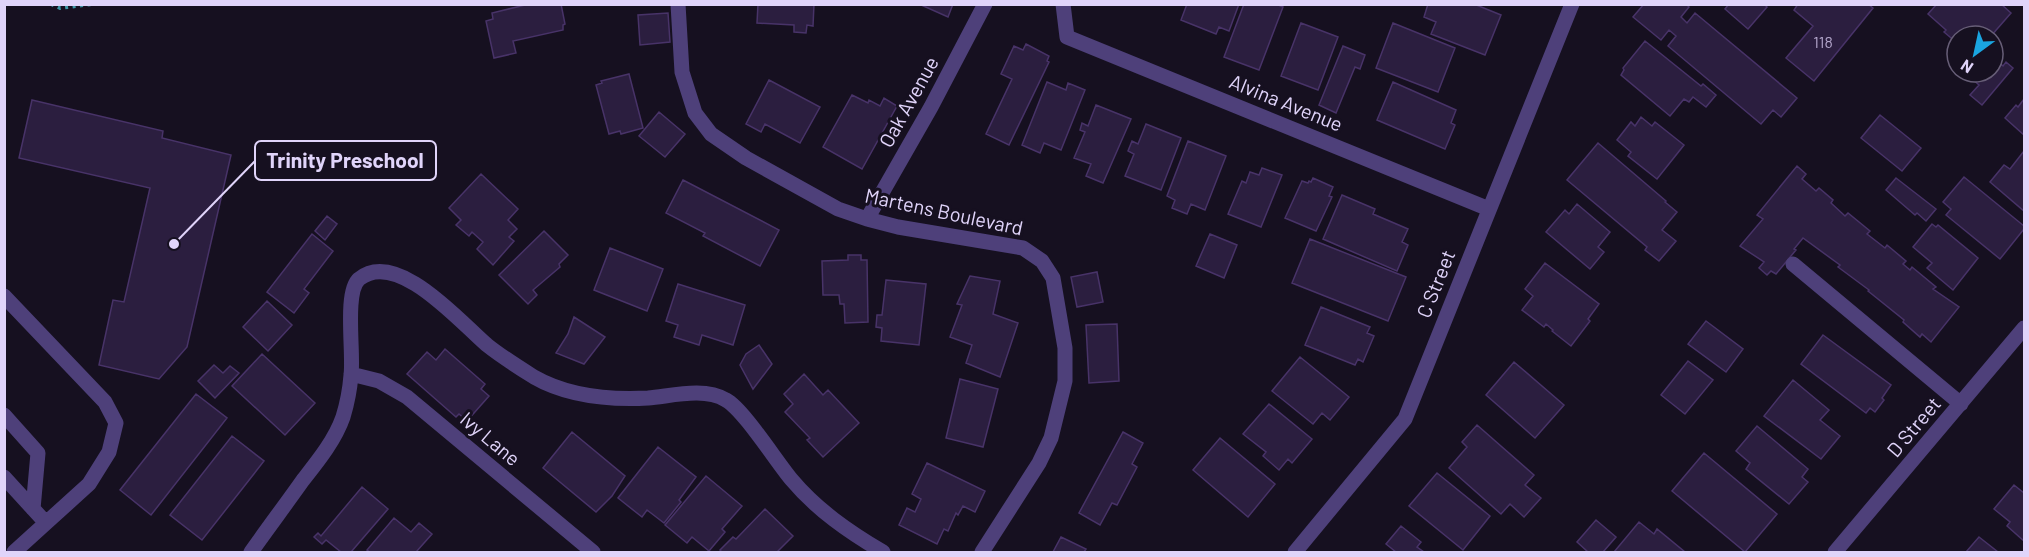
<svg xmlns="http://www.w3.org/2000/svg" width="2029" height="557" font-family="Barlow,sans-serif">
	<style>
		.building { fill: #2b1e3f; stroke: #483368; stroke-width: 1.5 }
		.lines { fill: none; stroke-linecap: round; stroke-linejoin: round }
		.path { stroke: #3c97a6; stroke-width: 4; stroke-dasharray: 3 4.5; stroke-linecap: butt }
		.minor { stroke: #4e407a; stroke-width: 15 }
		.labels { text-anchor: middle; stroke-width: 6; stroke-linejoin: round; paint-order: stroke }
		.number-label { font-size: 16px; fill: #b3a6cb }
		.street-label { font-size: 20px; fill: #e0d4fa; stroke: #161020 }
		.leader { fill: none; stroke: #e0d4fa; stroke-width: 2 }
		.callout-dot { fill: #e0d4fa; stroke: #161020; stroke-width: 2 }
		.callout { fill: #161020; stroke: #e0d4fa; stroke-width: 2 }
		.callout-label { font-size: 21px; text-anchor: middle; font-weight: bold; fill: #e0d4fa }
	</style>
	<rect width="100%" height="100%" fill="#161020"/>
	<path class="building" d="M529 4H561L565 24 563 25V30L513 41 516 53 494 58 486 21 493 19 492 13Z
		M758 4H814L813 26 807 25 806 33 794 32V25L757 23Z
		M919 4H953L948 17Z
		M1187 4H1239L1229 31 1219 27 1216 34 1181 20Z
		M1244 4H1276L1283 7 1259 70 1224 57Z
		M1428 4H1474L1501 15 1485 55 1431 34 1436 22 1424 17Z
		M1644 4H1686L1689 7 1681 17 1687 23 1695 13 1797 98 1781 117 1773 110 1761 124 1668 46 1676 36 1669 30 1661 40 1633 17Z
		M1729 4H1764L1767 7 1748 29 1725 9Z
		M1798 4H1868L1873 8 1814 81 1786 58 1813 26 1794 10Z
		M1937 4H2001L2011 13 1991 36H1957V43L1944 32 1946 30 1928 14Z
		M668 13 670 42 640 45 638 15Z
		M1301 23 1338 37 1318 90 1281 76Z
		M1393 23 1455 48 1438 92 1376 68Z
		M1645 41 1701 86 1703 84 1716 95 1706 107 1693 97 1689 102 1684 99 1670 116 1621 75 1624 70 1623 68Z
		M1026 44 1049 56 1047 61 1049 62 1009 145 986 134 1012 79 1001 74 1014 46 1023 50Z
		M1343 46 1365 55 1360 69 1355 67 1336 113 1319 105Z
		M1993 57 2003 66 2006 62 2013 68 1982 105 1970 95 1979 85 1970 77 1974 72H1993Z
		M629 74 643 128 621 134 620 131 609 134 596 85 602 83 601 81Z
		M769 80 820 107 800 143 765 124 761 132 746 124Z
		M1047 82 1066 90 1068 83 1085 90 1061 150 1044 143 1040 153 1022 145Z
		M1393 82 1456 110 1451 123 1455 125 1445 149 1377 120Z
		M852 95 868 103 869 100 880 106 884 98 897 106 862 169 823 147Z
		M2024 99V135L2005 118 2016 105 2018 107Z
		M32 100 163 131 162 138 231 155 187 347 159 379 99 365 113 300 124 302 150 188 19 158Z
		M1096 105 1131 119 1103 183 1086 176 1091 164 1074 158 1085 132 1080 130 1082 123 1088 126Z
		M659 112 685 134 665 157 639 136Z
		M1880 115 1921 148 1902 171 1861 138Z
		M1641 117 1652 126 1655 122 1684 145 1657 179 1628 156 1631 152 1617 140 1631 122 1635 126Z
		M1146 124 1181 138 1161 190 1125 176 1134 154 1128 151 1132 141 1138 144Z
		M1188 141 1226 156 1205 210 1191 204 1187 214 1172 208 1175 200 1167 196Z
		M1598 143 1666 201 1665 202 1677 212 1662 230 1676 241 1659 261 1645 250 1647 247 1567 180Z
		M2024 151V211L1990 182 2004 165 2010 169Z
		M1797 166 1806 174 1802 179 1816 191 1819 188 1833 200 1831 203 1845 216 1848 213 1870 231 1867 234 1885 248 1887 245 1906 261 1903 264 1910 270 1912 267 1936 287 1933 289 1959 307 1931 342 1922 334 1920 337 1903 322 1904 320 1868 291 1869 290 1838 267 1840 265 1803 238 1794 249 1796 250 1776 274 1771 271 1767 275 1759 268 1764 262 1740 246 1763 219 1757 215Z
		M1262 168 1282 175 1261 227 1228 214 1242 181 1246 183 1250 172 1259 175Z
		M481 174 518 209 508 220 517 229 509 237 514 241 493 265 477 249 483 242 472 232 469 236 456 225 461 220 449 208Z
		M1964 177 2024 226V229L2000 259 1946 215 1951 209 1943 202Z
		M1313 178 1333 187 1329 196 1332 197 1316 231 1285 218 1302 181 1308 183 1309 181 1311 182Z
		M1896 178 1936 209 1926 221 1917 213 1915 215 1886 190Z
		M683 180 779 230 760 266 703 236 705 233 666 213Z
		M1342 195 1375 209 1373 214 1408 229 1402 242 1408 245 1397 271 1323 239Z
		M1577 204 1610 232 1598 247 1604 252 1590 269 1546 232 1565 210 1569 214Z
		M327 216 337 224 325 240 315 231Z
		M1932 224 1936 227 1938 225 1978 258 1953 290 1927 268 1932 263 1913 247Z
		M544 231 568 255 559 264 560 267 533 290 537 295 528 304 499 275Z
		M312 234 333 251 304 289 309 293 294 313 267 292Z
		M1210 234 1237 245 1224 278 1196 266Z
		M1310 239 1406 277 1388 321 1292 283Z
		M610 248 663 269 647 311 594 290Z
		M848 255H861V260H867L868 322 845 323 844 304H840L839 295H823L822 261 848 260Z
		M1545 263 1599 304 1588 319 1590 321 1571 346 1552 331 1553 330 1546 324 1544 327 1522 310 1533 296 1525 289Z
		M1097 272 1103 302 1077 307 1071 277Z
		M970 276 1000 281 993 314 1018 323 1000 377 966 363 972 345 950 337 962 305 957 304Z
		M886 280 926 284 919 345 881 341 882 328 876 327 877 315H882Z
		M678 284 745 305 733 345 702 335 699 345 674 337 678 325 666 321Z
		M267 301 292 325 268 351 243 327Z
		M1321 307 1370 327 1367 333 1374 336 1363 362 1358 359 1355 365 1305 345Z
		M574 317 605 337 584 364 556 353 568 334Z
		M1706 321 1743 349 1726 372 1688 344Z
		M1117 324 1119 381 1089 383 1086 325Z
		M1823 335 1891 385 1882 398 1884 400 1875 412 1870 408 1866 413 1801 364Z
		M759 345 772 364 753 389 740 365 746 354Z
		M445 349 485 384 481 389 489 396 467 421 459 414 456 417 407 374 427 352 436 360Z
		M262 354 315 403 285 435 232 386Z
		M1300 357 1349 397 1330 420 1322 413 1313 424 1272 391Z
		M1688 361 1713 380 1685 414 1661 395Z
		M1514 362 1564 405 1535 438 1486 395Z
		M214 365 223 373 230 366 239 373 215 398 198 381Z
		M804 374 823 395 828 390 859 423 823 457 807 440 810 438 785 412 793 404 784 394Z
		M960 379 998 389 983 447 946 438Z
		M1793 380 1829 410 1820 420 1840 436 1821 459 1764 416Z
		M196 394 227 418 151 515 120 490Z
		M1269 404 1312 439 1292 463 1288 459 1279 470 1263 456 1266 452 1243 434Z
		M1477 425 1534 475 1525 485 1541 498 1524 517 1510 504 1501 514 1449 468 1467 447 1462 442Z
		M1757 426 1808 469 1802 477 1808 482 1789 504 1746 469 1750 463 1736 451Z
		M572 432 625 476 612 496 596 512 543 468Z
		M1123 432 1143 443 1132 464 1137 467 1117 505 1112 503 1100 525 1079 513Z
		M232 436 264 461 202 540 170 515Z
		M1220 438 1275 484 1248 517 1193 470Z
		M658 447 696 477 679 500 681 502 664 523 647 510 642 517 618 498Z
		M1704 453 1777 514 1745 552 1672 491Z
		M927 463 985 491 975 512 963 506 958 515 956 513 948 531 944 529 937 544 899 525 907 508 915 512 921 499 912 494Z
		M1437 473 1490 516 1463 550 1409 506Z
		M706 476 742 506 722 529 725 532 709 551 692 537 687 543 665 525Z
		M2014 485 2024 493V541L2007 526 2010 522 1994 509Z
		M362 487 388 509 351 552H341L326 540 322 544 314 537 318 533 321 536Z
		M765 509 793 536 777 552H722L720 550 733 537 736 539Z
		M394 518 411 532 419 523 432 534 416 552H370L367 550Z
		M1596 520 1616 537 1603 552H1588L1577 542Z
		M1639 522 1654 534 1657 529 1685 552H1614Z
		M1401 526 1421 542 1417 547 1424 552H1396L1386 544Z
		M1061 537 1086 549 1084 552H1053Z
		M1979 537 1998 552H1966Z"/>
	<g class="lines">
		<path class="path" d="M51 4 60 8 92 4"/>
		<path class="minor" d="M678 4 682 72 695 113 711 134 746 158 838 209 867 219 898 227 1023 248 1042 261 1053 278 1065 348V381L1051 438 1039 463 982 552
			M1063 4 1067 37 1489 209
			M867 219 931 107 985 4
			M1793 264 1961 404
			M4 296 105 402 116 423 109 452 89 484 46 523
			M351 374 379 381 407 397 593 552
			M4 415 38 453 33 509
			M4 477 46 523 14 552
			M251 552C268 528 286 504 303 480 318 461 335 440 343 417 347 404 350 388 351 375 354 354 344 292 359 279 397 248 461 323 487 345 502 357 518 367 534 377 567 396 610 400 648 398 672 396 704 387 726 400 743 409 776 461 791 479 817 510 849 532 883 552
			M1295 552 1405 419 1572 4
			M1835 552 2024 328"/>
	</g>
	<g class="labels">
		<g class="number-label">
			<text x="1823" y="48">118</text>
		</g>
		<g class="street-label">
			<text transform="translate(909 102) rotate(-61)" y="7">Oak Avenue</text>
			<text transform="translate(1286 103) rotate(22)" y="7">Alvina Avenue</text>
			<text transform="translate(944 212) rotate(12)" y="7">Martens Boulevard</text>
			<text transform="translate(1436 284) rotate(-68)" y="7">C Street</text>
			<text transform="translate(1914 427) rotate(-50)" y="7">D Street</text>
			<text transform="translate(490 439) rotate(40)" y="7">Ivy Lane</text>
		</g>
	</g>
	<path class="leader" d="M174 244L255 161"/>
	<circle class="callout-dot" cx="174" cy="244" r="6"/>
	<rect class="callout" x="255" y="141" width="181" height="39" rx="6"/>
	<g class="callout-label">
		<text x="345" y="168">Trinity Preschool</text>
	</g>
	<rect width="2029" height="557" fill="none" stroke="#e0d4fa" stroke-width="12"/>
	<g transform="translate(1975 54) rotate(213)"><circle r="28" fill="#161020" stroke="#675e77" stroke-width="1.5"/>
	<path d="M0-4.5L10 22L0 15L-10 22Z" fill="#1aa5e0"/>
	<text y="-9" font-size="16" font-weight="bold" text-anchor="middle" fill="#e0d4fa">N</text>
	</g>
</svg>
